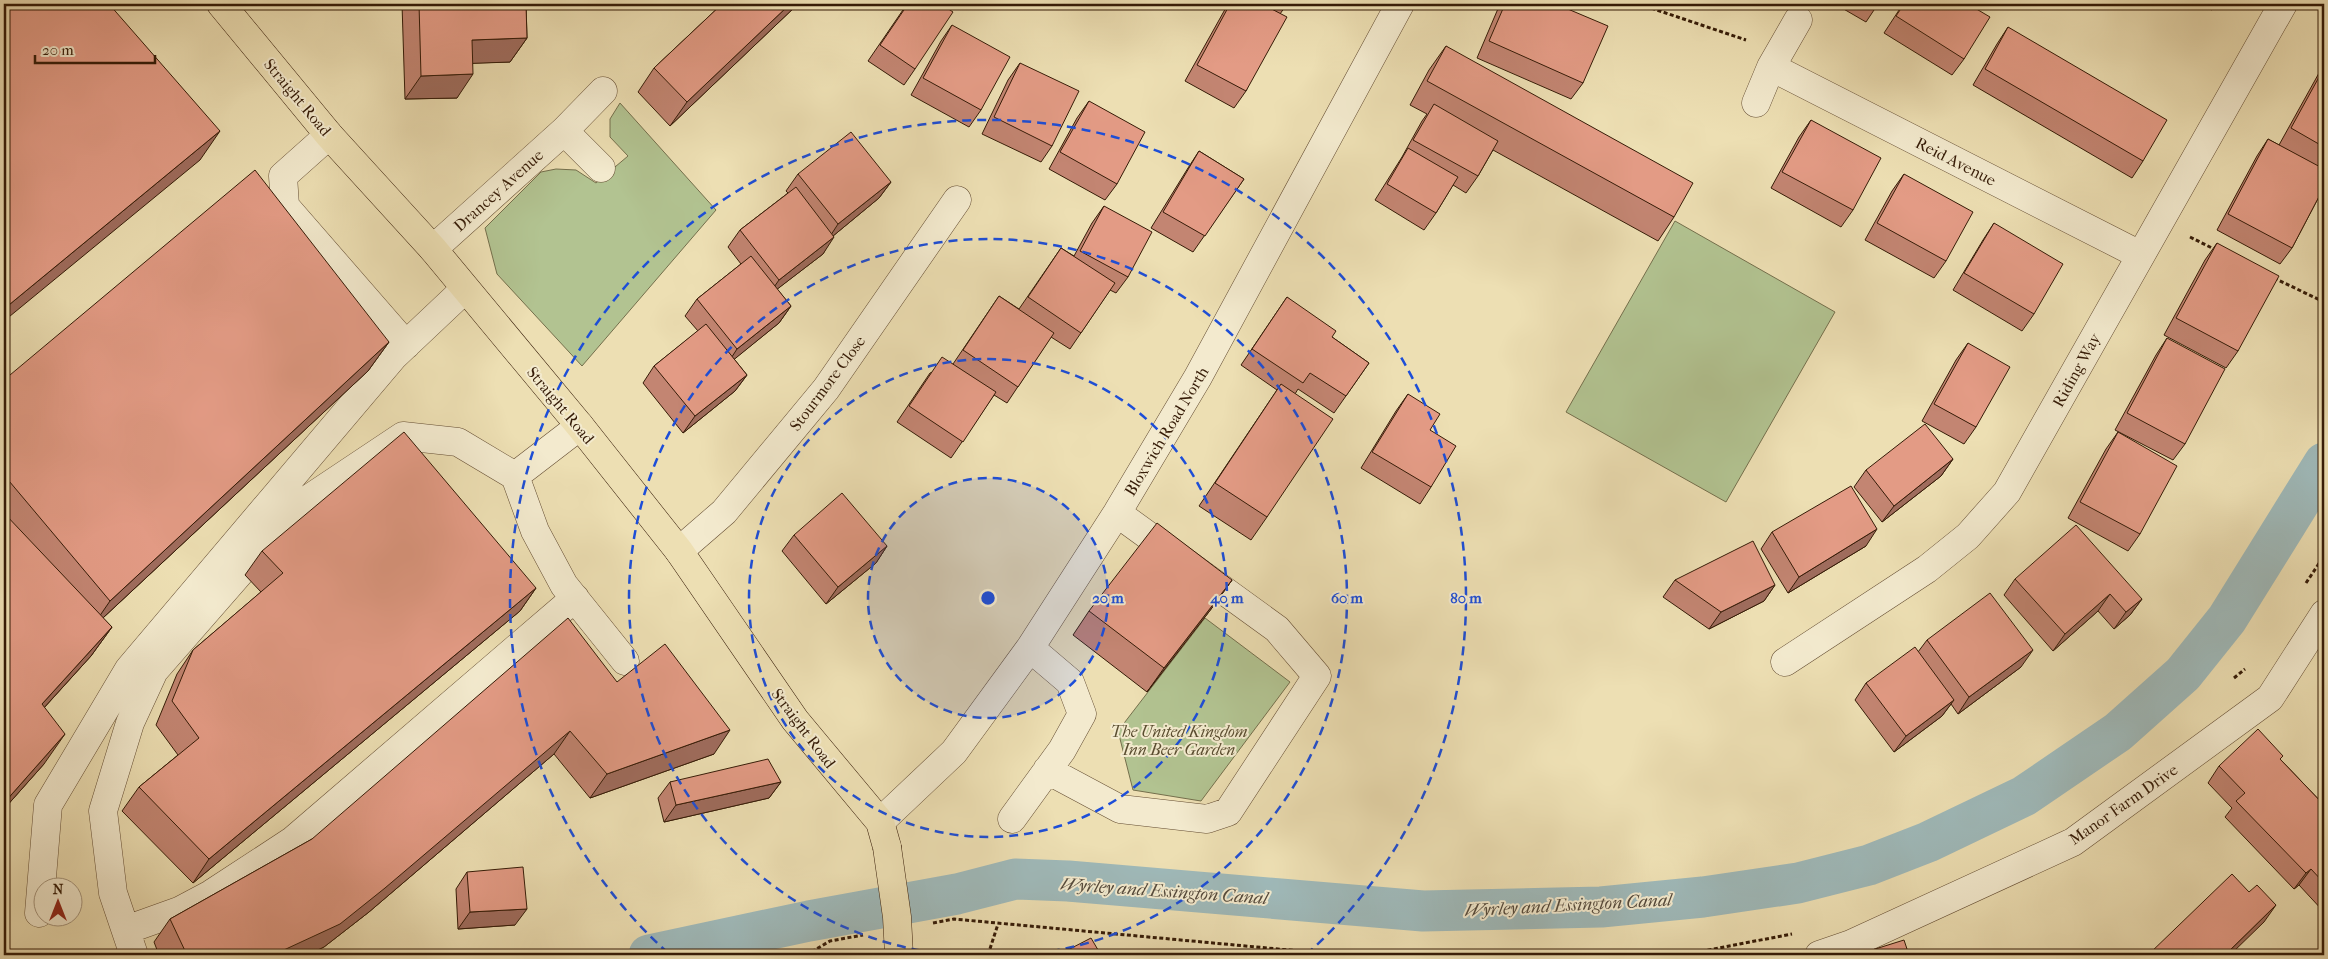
<svg xmlns="http://www.w3.org/2000/svg" width="2328" height="959" font-family="'IM FELL French Canon',serif">
	<style>
		.green { fill: #b2c391; stroke: #746f4c }
		.lines { fill: none; stroke-linecap: round; stroke-linejoin: round }
		.canal { stroke: #9fb9b9; stroke-width: 41 }
		.minor-casing { stroke: #634c32; stroke-width: 29 }
		.major-casing { stroke: #351b07; stroke-width: 29 }
		.path { stroke: #351b07; stroke-width: 3; stroke-dasharray: 4 2.5; stroke-linecap: butt }
		.minor { stroke: #f3eace; stroke-width: 28 }
		.major { stroke: #eddfb3; stroke-width: 28 }
		.major-bridge-casing { stroke: #351b07; stroke-width: 29; stroke-linecap: butt }
		.major-bridge { stroke: #eddfb3; stroke-width: 28 }
		.wall { fill: #c38572; stroke: #351b07 }
		.shaded-wall { fill: #9f6c5d; stroke: #351b07 }
		.building { fill: #e39b85; stroke: #351b07 }
		.ring { fill: none; stroke: #1d4ed8; stroke-width: 2.5; stroke-dasharray: 9 6 }
		.labels { text-anchor: middle; stroke-width: 4; stroke-linejoin: round; paint-order: stroke }
		.street-label { font-size: 16px; fill: #351b07; stroke: #f3eace }
		.park-label { font-size: 16px; font-style: italic; fill: #5a4d30; stroke: #f3eace }
		.water-label { font-size: 18px; font-style: italic; fill: #554a3c; stroke: #f3eace }
		.centre { fill: #1d4ed8; stroke: #f3eace; stroke-width: 2.5 }
		.ring-label { font-size: 15px; text-anchor: middle; font-weight: bold; fill: #1d4ed8; stroke: #f3eace; stroke-width: 4; stroke-linejoin: round; paint-order: stroke }
	</style>
	<rect width="100%" height="100%" fill="#eddfb3"/>
	<filter id="stains"><feTurbulence type="fractalNoise" baseFrequency=".004" numOctaves="4"/><feColorMatrix values="0 0 0 0 .2 0 0 0 0 .09 0 0 0 0 .02 0 0 0 .5 -.17"/></filter>
	<radialGradient id="worn" r=".72"><stop offset=".6" stop-color="#630" stop-opacity="0"/><stop offset="1" stop-color="#630" stop-opacity=".3"/></radialGradient>
	<path class="green" d="M620 103 716 210 582 366 497 274 485 228 541 172 556 169 576 170 596 183 628 156 610 137V119Z
		M1675 221 1835 312 1726 502 1566 412Z
		M1205 618 1290 682 1201 801 1133 790 1118 731Z"/>
	<g class="lines">
		<path class="canal" d="M649 955 809 921 957 894 1015 879 1068 881 1423 911 1601 907 1703 897 1798 883 1869 865 1928 842 2024 796 2118 732 2183 674 2227 619 2324 463"/>
		<defs>
			<path id="minor" d="M1771 67 2140 255
				M1756 103 1771 67 1798 20
				M564 131 601 168
				M329 135 283 176 285 206 406 345
				M433 249 564 131 603 91
				M515 476 535 531 564 585 625 661
				M679 551 724 512 826 389 957 200
				M1785 662 1927 569 1968 536 2007 492 2283 4
				M1047 770 1120 809 1207 819 1228 812 1317 676 1277 629 1117 513
				M1012 819 1062 750 1082 714 1070 682 1030 648
				M880 822 954 752 1030 648 1117 513 1198 377 1400 4
				M39 913 48 805 129 669 394 356 465 289
				M126 930 179 911 211 894 292 841 575 598
				M134 955 113 893 103 811 130 723 154 671 298 506 403 436 458 442 515 476 580 426
				M1819 955 1851 944 2073 842 2270 698 2324 614"/>
			<path id="major" d="M221 4 329 135 433 249 580 426 679 551 795 720 880 822 887 847"/>
		</defs>
		<use href="#minor" class="minor-casing"/>
		<use href="#major" class="major-casing"/>
		<path class="path" d="M1639 4 1746 40
			M2190 237 2216 250
			M2274 278 2324 302
			M2306 583 2324 556
			M2234 678 2245 669
			M933 923 954 919 1343 955
			M806 955 830 941 863 935
			M988 955 998 924
			M1682 955 1792 934"/>
		<use href="#minor" class="minor"/>
		<use href="#major" class="major"/>
		<defs>
			<path id="major-bridge" d="M887 847 897 917 899 955"/>
		</defs>
		<use href="#major-bridge" class="major-bridge-casing"/>
		<use href="#major-bridge" class="major-bridge"/>
	</g>
	<path class="wall" d="M402 4H526L527 38 510 62 473 63 457 98 405 99Z
		M722 4H798L670 126 638 92 654 68Z
		M907 4 915 69 904 85 868 61Z
		M1228 4H1287L1280 14 1246 91 1234 108 1185 81Z
		M1500 4H1556L1583 83 1571 99 1477 58Z
		M1835 4H1878L1866 22Z
		M1903 4H1968L1964 59 1952 75 1884 33Z
		M2201 4H2216L2212 10Z
		M952 25 981 110 969 127 911 95 941 41Z
		M2008 27 2143 161 2132 178 1973 85 1997 44Z
		M1446 46 1674 217 1658 241 1493 150 1478 176 1466 193 1453 185 1436 213 1424 230 1375 200 1402 157 1422 121 1427 114 1410 105 1429 70Z
		M1020 63 1052 146 1041 162 982 134 1008 80Z
		M2324 65V187L2292 248 2280 264 2217 230 2257 156 2268 139 2279 145 2319 73Z
		M1089 101 1117 184 1105 200 1049 169 1077 118Z
		M1811 120 1853 210 1841 227 1771 188 1799 137Z
		M1199 151 1244 179 1193 252 1151 228 1188 168Z
		M798 174 891 182 879 198 833 236 823 254 777 289 791 306 779 323 734 359 747 375 735 391 683 433 643 383 654 366 698 331 685 316 697 299 741 264 728 247 740 230 788 193 786 191Z
		M1904 174 1946 261 1934 278 1865 240 1892 191Z
		M1104 206 1128 277 1116 293 1110 290 1070 349 1051 337 1007 403 994 395 951 458 897 422 930 373 953 364 999 296 1019 309 1061 248 1074 256 1092 223Z
		M1994 223 2034 314 2022 331 1953 290 1983 240Z
		M2217 243 2238 351 2226 368 2164 335 2205 260Z
		M1287 297 1332 337 1369 363 1334 413 1298 389 1295 394 1267 517 1251 540 1199 506 1277 390 1241 365Z
		M2167 338 2185 444 2173 460 2115 430 2156 355Z
		M389 342 368 371 103 618 112 627 91 656 44 708V764L4 809V380Z
		M1968 343 1976 427 1964 444 1922 421 1956 360Z
		M1408 394 1430 430 1431 487 1420 504 1361 468 1396 411Z
		M2118 432 2140 534 2128 551 2068 518 2106 449Z
		M1953 459 1941 476 1882 522 1854 487 1866 470Z
		M1772 532 1866 546 1788 593 1761 549Z
		M794 535 887 546 876 563 826 604 782 551Z
		M262 551 536 588 520 611 193 883 122 811 139 787 178 755 156 725 177 674 193 650 261 592 245 575Z
		M2015 579 2142 599 2130 615 2114 629 2098 611 2053 651 2004 595Z
		M1232 580 1215 604 1147 692 1073 635 1089 611Z
		M1675 580 1775 585 1764 601 1709 629 1663 597Z
		M1927 640 2021 667 1958 714 1951 704 1942 716 1894 752 1855 700 1866 683 1918 652Z
		M617 682 714 754 590 798 554 754 369 912 324 947 307 955H159L154 942 170 919 312 839Z
		M2281 760 2324 805V912L2299 885 2294 889 2225 817 2232 808 2208 783 2219 766Z
		M670 782H781L769 798 664 822 658 798Z
		M467 872 515 925 458 929 456 889Z"/>
	<path class="shaded-wall" d="M790 4H798L670 126 687 102Z
		M527 38 510 62 456 64 472 40Z
		M473 74 457 98 405 99 421 76Z
		M220 131 200 160 4 321V309Z
		M891 182 879 198 827 241 838 224Z
		M834 237 823 254 767 297 779 280Z
		M791 306 779 323 726 366 737 349Z
		M389 342 368 371 90 630 110 601Z
		M747 375 735 391 683 433 695 416Z
		M1953 459 1941 476 1882 522 1894 506Z
		M1877 529 1866 546 1788 593 1799 577Z
		M887 546 876 563 826 604 838 587Z
		M1232 580 1215 604 1147 692 1164 668Z
		M1775 585 1764 601 1709 629 1721 612Z
		M536 588 520 611 193 883 209 859Z
		M2110 594 2098 611 2053 651 2065 634Z
		M2142 599 2130 615 2114 629 2126 612Z
		M112 627 91 656 21 733 42 704Z
		M2033 650 2021 667 1958 714 1969 697Z
		M1954 700 1942 716 1894 752 1906 736Z
		M730 730 714 754 590 798 607 774Z
		M570 731 554 754 369 912 324 947 307 955H273Z
		M65 734 44 764 4 809V803Z
		M781 782 769 798 664 822 676 805Z
		M2311 869 2299 885 2294 889 2306 873Z
		M2276 905 2264 922 2230 955H2225Z
		M527 909 515 925 458 929 470 912Z"/>
	<path class="building" d="M4 4H109L220 131 4 309Z
		M419 4H526L527 38 472 40 473 74 421 76Z
		M722 4H790L687 102 654 68Z
		M908 4H941L953 12 915 69 880 45Z
		M1230 4H1262L1287 17 1246 91 1197 65Z
		M1505 4H1556L1608 26 1583 83 1489 41Z
		M1904 4H1968L1990 17 1964 59 1896 16Z
		M952 25 1010 57 981 110 923 78Z
		M2008 27 2167 120 2143 161 1985 69Z
		M1446 46 1693 183 1674 217 1427 81Z
		M1020 63 1079 91 1052 146 994 117Z
		M2324 68V147L2291 128Z
		M1089 101 1145 132 1117 184 1060 152Z
		M1434 104 1498 141 1478 176 1413 140Z
		M1811 120 1881 158 1853 210 1782 172Z
		M851 132 891 182 838 224 798 174Z
		M2268 139 2324 169V187L2292 248 2228 214Z
		M1408 148 1458 177 1436 213 1387 184Z
		M1199 151 1244 179 1205 236 1163 212Z
		M255 170 389 342 110 601 4 475V380Z
		M1904 174 1973 212 1946 261 1877 223Z
		M796 187 834 237 779 280 740 230Z
		M1104 206 1152 232 1128 277 1080 251Z
		M1994 223 2063 264 2034 314 1964 273Z
		M2217 243 2279 276 2238 351 2176 318Z
		M1061 248 1115 283 1081 333 1028 297Z
		M751 256 791 306 737 349 697 299Z
		M999 296 1054 333 1018 387 963 350Z
		M1287 297 1336 331 1332 337 1369 363 1346 396 1310 373 1303 383 1252 349Z
		M706 324 747 375 695 416 654 366Z
		M2167 338 2225 369 2185 444 2127 413Z
		M1968 343 2010 367 1976 427 1934 404Z
		M942 357 996 392 963 442 909 406Z
		M1281 384 1333 419 1267 517 1215 483Z
		M1408 394 1440 414 1430 430 1456 446 1431 487 1372 452Z
		M1925 424 1953 459 1894 506 1866 470Z
		M404 432 536 588 209 859 139 787 199 738 172 701 193 650 283 573 262 551Z
		M2118 432 2177 466 2140 534 2080 502Z
		M1851 486 1877 529 1799 577 1772 532Z
		M842 493 887 546 838 587 794 535Z
		M4 513 112 627 42 704 65 734 4 803Z
		M1157 523 1232 580 1164 668 1089 611Z
		M2076 525 2142 599 2126 612 2110 594 2065 634 2015 579Z
		M1753 541 1775 585 1721 612 1675 580Z
		M1990 593 2033 650 1969 697 1927 640Z
		M568 618 617 682 665 644 730 730 607 774 570 731 385 888 340 924 273 955H187L170 919 312 839Z
		M1915 647 1954 700 1906 736 1866 683Z
		M2258 729 2283 756 2280 759 2324 805V883L2311 869 2306 873 2236 801 2245 793 2219 766Z
		M768 759 781 782 676 805 670 782Z
		M523 867 527 909 470 912 467 872Z
		M2232 874 2249 892 2257 885 2276 905 2225 955H2148Z
		M1091 938 1101 955H1058Z
		M1904 940 1909 955H1856Z
		M1243 950 1303 955H1243Z"/>
	<circle cx="988" cy="598" r="120" fill="#1d4ed8" fill-opacity=".12"/>
	<g class="ring">
		<circle cx="988" cy="598" r="120"/>
		<circle cx="988" cy="598" r="239"/>
		<path d="M950 955A359 359 0 1 1 1026 955"/>
		<path d="M668 953A478 478 0 1 1 1308 953"/>
	</g>
	<g class="labels">
		<g class="street-label">
			<text transform="translate(298 97) rotate(50)" y="6">Straight Road</text>
			<text transform="translate(1956 161) rotate(27)" y="6">Reid Avenue</text>
			<text transform="translate(498 190) rotate(-42)" y="6">Drancey Avenue</text>
			<text transform="translate(2076 370) rotate(-61)" y="6">Riding Way</text>
			<text transform="translate(827 383) rotate(-53)" y="6">Stourmore Close</text>
			<text transform="translate(561 405) rotate(50)" y="6">Straight Road</text>
			<text transform="translate(1166 431) rotate(-59)" y="6">Bloxwich Road North</text>
			<text transform="translate(804 728) rotate(53)" y="6">Straight Road</text>
			<text transform="translate(2123 804) rotate(-35)" y="6">Manor Farm Drive</text>
		</g>
		<g class="park-label">
			<text x="1179" y="737">The United Kingdom<tspan x="1179" dy="18">Inn Beer Garden</tspan></text>
		</g>
		<g class="water-label">
			<text transform="translate(1164 891) rotate(4)" y="6">Wyrley and Essington Canal</text>
			<text transform="translate(1568 905) rotate(-3)" y="6">Wyrley and Essington Canal</text>
		</g>
	</g>
	<circle cx="988" cy="598" r="8" class="centre"/>
	<g class="ring-label">
		<text x="1108" y="603">20 m</text>
		<text x="1227" y="603">40 m</text>
		<text x="1347" y="603">60 m</text>
		<text x="1466" y="603">80 m</text>
	</g>
	<rect width="2328" height="959" fill="none" stroke="#eddfb3" stroke-width="20"/>
	<rect x="5" y="5" width="2318" height="949" fill="none" stroke="#351b07" stroke-width="2.5"/>
	<rect x="10" y="10" width="2308" height="939" fill="none" stroke="#351b07"/>
	<g transform="translate(58 902)"><circle r="24" fill="#f3eace" stroke="#a7977e"/>
	<path d="M0-4L9 19L0 12L-9 19Z" fill="#8f2418"/>
	<text y="-8" font-size="14" font-weight="bold" text-anchor="middle" fill="#351b07">N</text>
	</g>
	<path d="M35 55v8h120v-8" fill="none" stroke="#351b07" stroke-width="2.5"/>
	<text x="42" y="55" font-size="15" fill="#351b07" stroke="#f3eace" stroke-width="4" paint-order="stroke">20 m</text>
	<rect width="100%" height="100%" filter="url(#stains)"/>
	<rect width="100%" height="100%" fill="url(#worn)"/>
</svg>
